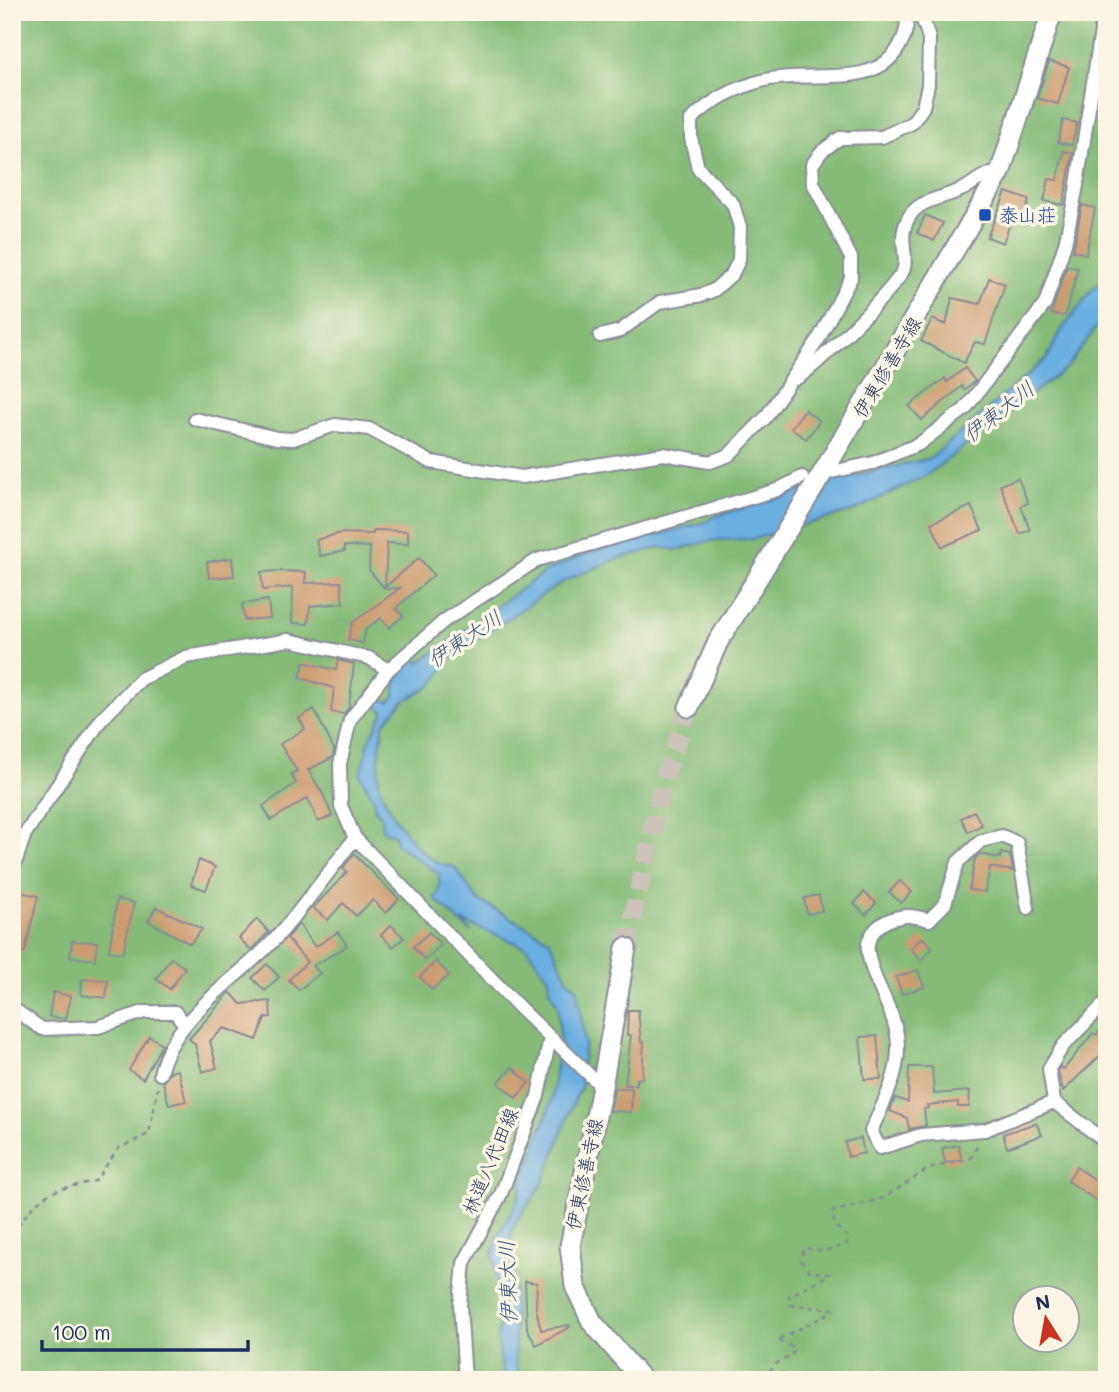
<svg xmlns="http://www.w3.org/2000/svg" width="1119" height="1392" font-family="Mali,'Klee One',sans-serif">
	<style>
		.forest { fill: #84bb77; stroke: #50756a; stroke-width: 2; fill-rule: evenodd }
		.water { fill: #6bafe1; stroke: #436fa0; stroke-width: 2 }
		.building { fill: #cc9c70 }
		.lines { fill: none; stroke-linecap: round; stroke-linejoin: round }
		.primary-tunnel { stroke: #ccc3bb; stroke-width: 19; stroke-dasharray: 19 10; stroke-linecap: butt }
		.street-casing { stroke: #8a8c98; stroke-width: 16 }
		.primary-casing { stroke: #8a8c98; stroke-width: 23 }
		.path { stroke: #8a8c98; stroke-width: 2.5; stroke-dasharray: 5 5; stroke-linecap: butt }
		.street { stroke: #fff; stroke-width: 12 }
		.primary { stroke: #fff; stroke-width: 19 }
		.transit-dot { fill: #1a4fb4; stroke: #fcf5e5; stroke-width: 2.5 }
		.labels { text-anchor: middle; stroke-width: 7; stroke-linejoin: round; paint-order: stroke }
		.transit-label { font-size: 19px; fill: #164399; stroke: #fcf5e5; text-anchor: start }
		.street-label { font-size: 19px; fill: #1b2f5e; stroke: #fcf5e5 }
		.water-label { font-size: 21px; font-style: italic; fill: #335585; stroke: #fcf5e5 }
	</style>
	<rect width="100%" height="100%" fill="#fcf5e5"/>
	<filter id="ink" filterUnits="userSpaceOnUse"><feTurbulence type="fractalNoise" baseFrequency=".0143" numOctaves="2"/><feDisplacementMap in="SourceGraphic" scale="14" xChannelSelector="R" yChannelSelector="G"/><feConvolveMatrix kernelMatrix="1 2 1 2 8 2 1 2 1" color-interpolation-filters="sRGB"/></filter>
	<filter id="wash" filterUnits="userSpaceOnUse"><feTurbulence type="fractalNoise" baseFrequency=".00686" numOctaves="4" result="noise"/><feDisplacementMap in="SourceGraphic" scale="28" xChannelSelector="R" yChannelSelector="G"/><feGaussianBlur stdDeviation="1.57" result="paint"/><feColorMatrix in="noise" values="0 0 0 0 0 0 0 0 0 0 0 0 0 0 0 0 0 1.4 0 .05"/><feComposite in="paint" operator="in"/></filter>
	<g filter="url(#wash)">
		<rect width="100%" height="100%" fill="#f8e8d2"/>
		<path class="forest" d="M12 12H1107V1380H12ZM1024 1298H1066V1340H1024Z"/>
		<path class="water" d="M1107 270V313L1067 367 927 475 854 511 753 539 714 540 676 550 661 547 617 559 564 581 455 654 432 685 403 702 384 723C381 738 376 773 380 787 387 812 426 870 454 866L478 900 549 939 568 980 577 988 585 1044 580 1078 582 1086C564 1117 558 1150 543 1182 536 1198 520 1211 513 1228 509 1237 511 1245 514 1254L515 1359 520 1380H504L497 1338 501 1318 493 1254 497 1237 518 1200 527 1163 533 1159C532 1140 546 1123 550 1105 554 1091 554 1075 557 1060L561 1057 558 1006 550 991 549 978 526 947 464 922 471 932 434 898 439 891V874L397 845 394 834 382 830 381 816 374 808 375 801 360 775 369 741 384 711 376 705 380 699 389 702 395 696C394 678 402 667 417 657L419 663 546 571 590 552 706 522 713 517 842 479 931 458 1047 358 1061 331 1093 289 1102 283Z"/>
		<g id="blocks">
			<path class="building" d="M1049 61 1069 67 1058 104 1037 98Z
				M1063 120 1077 123 1072 145 1058 142Z
				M1064 151 1073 153 1063 205 1044 201 1049 179 1057 180Z
				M1006 192 1029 200 1023 218 1013 215 1003 243 987 237Z
				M1082 205 1095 208 1086 254 1073 251Z
				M925 215 943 223 934 241 917 233Z
				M1067 266 1078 268 1065 316 1051 314Z
				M989 278 1005 284 985 344 975 342 964 363 921 341 932 319 946 325 952 298 980 304Z
				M965 368 975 381 964 390 962 386 922 420 909 406 945 378 947 382Z
				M805 410 820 421 806 439 791 428Z
				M1018 478 1028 503 1021 506 1030 530 1020 534 1000 485Z
				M971 506 982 530 942 547 931 523Z
				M374 530 408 531V544L387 543 385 587 419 558 434 575 396 608 403 616 389 628 381 618 366 629 363 643 348 640 352 623 400 588 385 589 369 570 370 547 344 546 345 551 320 556 316 540 341 533 373 534Z
				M232 558 234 576 209 578 207 562Z
				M278 571 306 572 305 583 341 582 343 603 310 606 308 624 292 623 293 587 263 590 261 572Z
				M268 600 270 618 244 620 242 604Z
				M338 660 354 664 349 707 344 714 331 712 334 688 300 678 304 662 336 670Z
				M314 709 334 749 333 757 308 770 323 794 332 816 318 822 308 798 271 820 263 806 296 783 291 774 297 771 280 744 305 729 299 718Z
				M974 811 982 825 968 832 961 818Z
				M1001 853 1010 855 1013 871 990 867 985 892 969 890 975 858 980 854 1000 858Z
				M354 854 399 899 386 913 373 900 356 916 343 903 328 920 313 908 347 872 343 868Z
				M199 860 215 867 206 890 191 885Z
				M900 881 912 892 901 903 889 892Z
				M20 892 38 896 25 952 12 950V924H15Z
				M864 892 876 903 866 915 854 904Z
				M819 895 822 911 807 914 804 898Z
				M117 899 134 903 123 953 109 951Z
				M156 907 202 929 190 944 148 921Z
				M257 919 269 932 251 950 239 938Z
				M299 924 315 947 338 932 347 946 313 966 320 973 299 990 289 980 307 962 287 938Z
				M391 925 404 938 393 947 381 935Z
				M429 932 441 945 425 960 413 947Z
				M922 937 933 948 921 960 911 949Z
				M72 941 97 942 95 960 70 957Z
				M171 958 185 968 170 989 156 979Z
				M436 961 449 975 432 990 420 977Z
				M267 964 279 977 265 991 252 978Z
				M918 970 924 987 902 994 896 977Z
				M82 979 108 980 106 998 81 995Z
				M53 992 71 996 66 1019 49 1017Z
				M230 992 241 1004 270 1001 271 1017 265 1018 257 1040 224 1028 210 1041 217 1068 202 1072 195 1044 189 1039Z
				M628 1010H638L641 1042H644L642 1078 637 1079V1084L625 1085 631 1035H627Z
				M1107 1024V1049L1063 1091 1058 1071 1061 1067 1064 1069 1093 1033 1096 1035Z
				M149 1036 162 1044 143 1079 129 1070Z
				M877 1036 881 1079H864L860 1037Z
				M512 1067 529 1083 516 1098 498 1083Z
				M909 1067H932L934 1094 970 1091 969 1107H958V1102L927 1105 928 1108 924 1109 926 1126 909 1129 907 1118 890 1111 895 1098 908 1102Z
				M178 1070 186 1101 169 1105 163 1082 170 1072Z
				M614 1088H632L631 1112 610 1111Z
				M1036 1123 1042 1135 1007 1148 1003 1134Z
				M861 1138 864 1153 848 1157 845 1142Z
				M959 1145 961 1160 945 1163 942 1148Z
				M1076 1167 1099 1182 1107 1171V1208L1068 1181Z
				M525 1281 537 1283 536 1308 541 1330 569 1325 570 1327 536 1345 527 1329Z"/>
		</g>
	</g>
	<g filter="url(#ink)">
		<use href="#blocks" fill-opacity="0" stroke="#8a8c98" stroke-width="2"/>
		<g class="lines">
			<path class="primary-tunnel" d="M626 948 663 782 689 707"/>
			<defs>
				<path id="street" d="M600 336 620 331 660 302 702 295 714 290 732 274 739 260 740 227 733 204 698 168 691 138V120C711 100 737 87 765 80 810 69 878 92 901 43 906 34 908 23 906 12
					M795 379C811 372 901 283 904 268 907 256 901 242 904 230 911 196 943 201 967 187 982 178 981 174 1000 173
					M195 419 277 438 293 439 335 425 369 429 431 462 522 477 663 454 710 462 729 455 766 417 818 340 851 278V258L813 183 812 165 821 152 840 138 882 137 912 123 923 107 928 85 929 38 920 12
					M822 474 873 463 919 444 965 409 1045 304 1065 244 1076 191 1104 12
					M12 872 25 834 101 720 141 679 186 657 289 640 369 658 388 670
					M1028 908 1017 843 1002 836 981 841 958 862 945 904 929 920C912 915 904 914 887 921 877 926 866 937 868 951 872 984 899 1014 898 1049 898 1077 882 1106 871 1131L880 1148 921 1135 985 1130 1054 1102 1049 1069 1063 1046 1107 1001
					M12 1008 42 1029 98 1027 144 1012H175L185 1025
					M160 1074C173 1016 237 980 276 938 304 907 329 871 355 838
					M602 1087 521 1009 355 838 341 806 340 764 350 720 388 670 444 621 537 560 777 490 802 477
					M1054 1102 1107 1143
					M465 1380 460 1305 464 1263 501 1194 538 1096 550 1038"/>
				<path id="primary" d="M689 707 718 642 822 474 1000 173 1052 12
					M626 948 602 1087 570 1246 575 1286 592 1322 642 1380"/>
			</defs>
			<use href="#street" class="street-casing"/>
			<use href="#primary" class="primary-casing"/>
			<path class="path" d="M12 1234C43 1191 45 1192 95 1181L119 1148 149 1134 158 1088
				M769 1372 780 1360 791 1357 795 1348 777 1340 823 1317 833 1309 790 1305 789 1296 830 1274 809 1271 801 1261 804 1248 823 1251 846 1245 849 1238 835 1226 832 1212 884 1198 928 1169 971 1158 979 1143
				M770 1372C784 1373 800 1377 813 1376 842 1374 867 1368 894 1380"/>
			<use href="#street" class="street"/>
			<use href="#primary" class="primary"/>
		</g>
	</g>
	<rect class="transit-dot" x="978" y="208" width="14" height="14" rx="3.5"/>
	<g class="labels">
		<g class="transit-label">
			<text x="999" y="222">泰山荘</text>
		</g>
		<g class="street-label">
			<text transform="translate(887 367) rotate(-59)" y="7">伊東修善寺線</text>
			<text transform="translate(490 1161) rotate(-67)" y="7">林道八代田線</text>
			<text transform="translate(584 1174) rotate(-78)" y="7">伊東修善寺線</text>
		</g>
		<g class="water-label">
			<text transform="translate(999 412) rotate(-38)" y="7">伊東大川</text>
			<text transform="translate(465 639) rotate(-34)" y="7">伊東大川</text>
			<text transform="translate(508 1282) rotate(-92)" y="7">伊東大川</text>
		</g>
	</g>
	<rect width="1119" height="1392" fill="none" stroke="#fcf5e5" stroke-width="42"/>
	<g transform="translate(1046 1319) rotate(349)"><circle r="33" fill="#fcf5e5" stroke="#a2a6af" stroke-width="2"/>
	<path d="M0-5L12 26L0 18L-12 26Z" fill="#c8321e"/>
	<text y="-10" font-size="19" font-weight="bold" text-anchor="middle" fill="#1b2f5e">N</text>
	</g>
	<path d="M42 1340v10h206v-10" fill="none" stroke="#1b2f5e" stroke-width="3.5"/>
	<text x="52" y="1340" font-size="21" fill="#1b2f5e" stroke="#fcf5e5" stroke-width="5" paint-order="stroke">100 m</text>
</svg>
